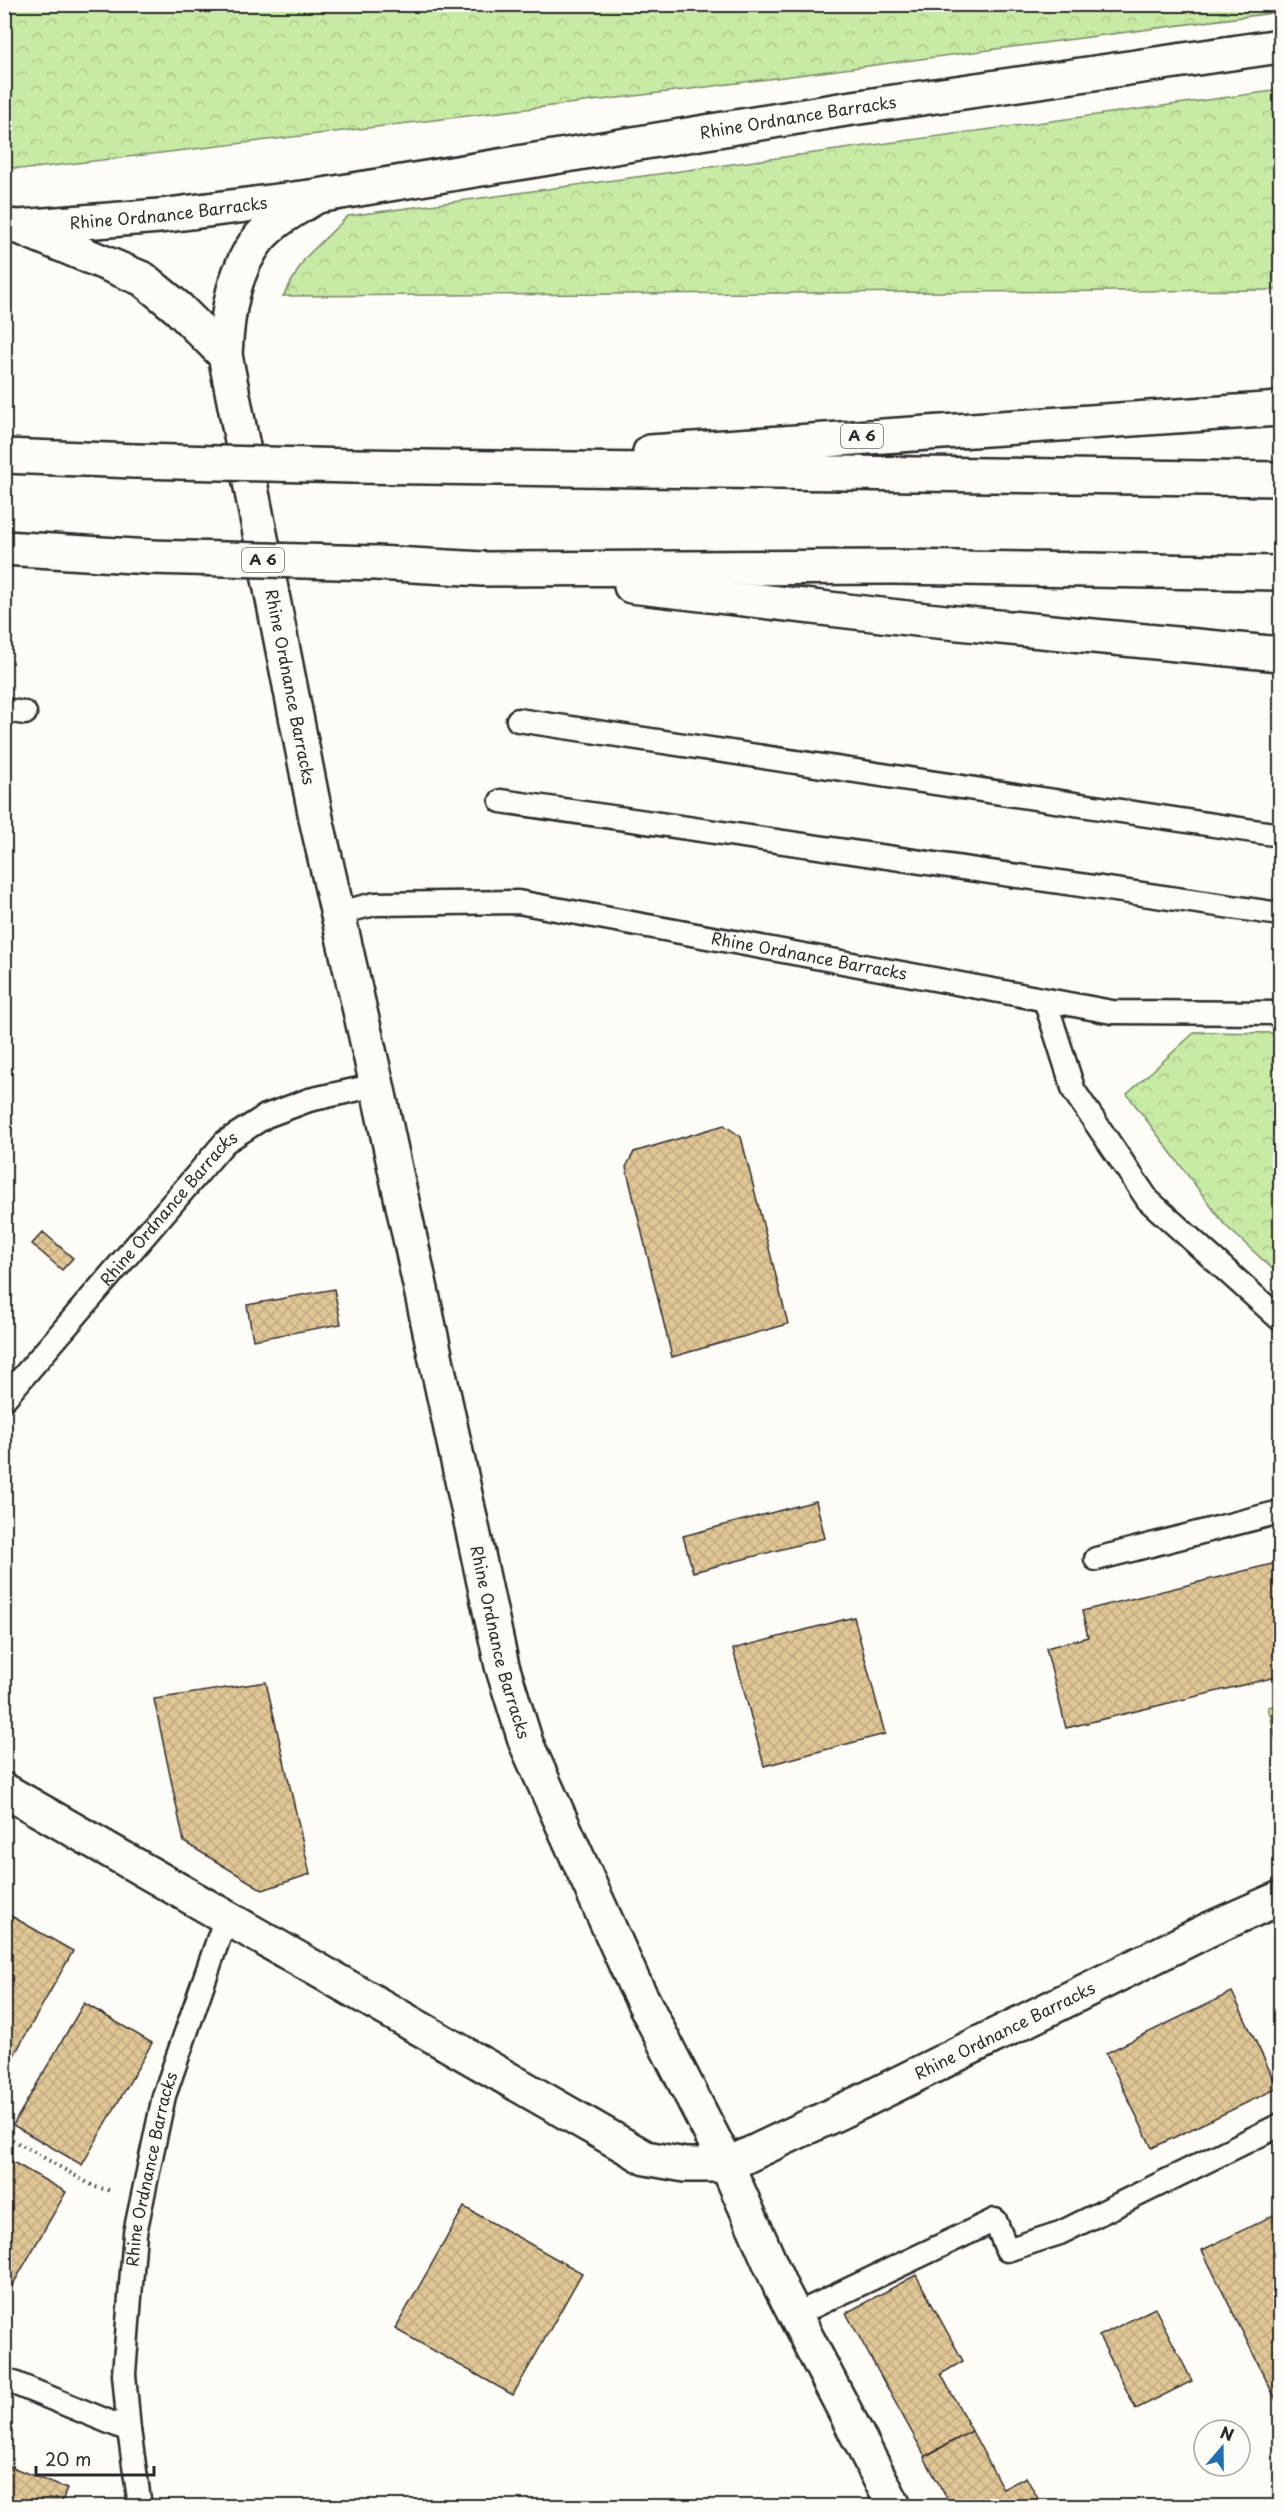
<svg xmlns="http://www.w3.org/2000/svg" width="1285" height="2511" font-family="'Playpen Sans',sans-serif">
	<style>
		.forest { fill: url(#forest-crowns); stroke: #798a68; stroke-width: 1.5 }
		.pitch { fill: #c7eaa4; stroke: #798a68; stroke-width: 1.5 }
		.building { fill: url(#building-cross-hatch); stroke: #2b2b2b; stroke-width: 1.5 }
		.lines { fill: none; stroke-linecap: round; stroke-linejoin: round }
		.lane-casing { stroke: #2b2b2b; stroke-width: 27 }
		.street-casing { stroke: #2b2b2b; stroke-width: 38 }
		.highway-casing { stroke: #2b2b2b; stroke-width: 38 }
		.path { stroke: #2b2b2b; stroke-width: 4; stroke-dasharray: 1.5 4.5; stroke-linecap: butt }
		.lane { stroke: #fdfcf7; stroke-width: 22 }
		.street { stroke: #fdfcf7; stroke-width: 33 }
		.highway { stroke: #fdfcf7; stroke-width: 33 }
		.highway-bridge-casing { stroke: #2b2b2b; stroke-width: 38; stroke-linecap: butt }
		.highway-bridge { stroke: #fdfcf7; stroke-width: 33 }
		.labels { text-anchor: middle; stroke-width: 6; stroke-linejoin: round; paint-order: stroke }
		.shield { fill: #fdfcf7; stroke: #6a6a68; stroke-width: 1.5 }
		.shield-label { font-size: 15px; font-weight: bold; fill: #2b2b2b }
		.street-label { font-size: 16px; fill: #2b2b2b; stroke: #fdfcf7 }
	</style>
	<defs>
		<pattern id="forest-crowns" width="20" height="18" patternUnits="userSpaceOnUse" patternTransform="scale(1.5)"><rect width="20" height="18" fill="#c7eaa4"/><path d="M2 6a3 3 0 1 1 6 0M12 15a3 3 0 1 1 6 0" fill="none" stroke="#abc98d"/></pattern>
		<pattern id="building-cross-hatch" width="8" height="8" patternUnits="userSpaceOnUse" patternTransform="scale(1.5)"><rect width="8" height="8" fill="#e1c696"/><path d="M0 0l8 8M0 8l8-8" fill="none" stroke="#c1aa81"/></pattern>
	</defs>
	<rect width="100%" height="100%" fill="#fdfcf7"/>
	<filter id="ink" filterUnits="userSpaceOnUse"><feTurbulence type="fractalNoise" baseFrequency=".0167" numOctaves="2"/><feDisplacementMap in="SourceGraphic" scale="12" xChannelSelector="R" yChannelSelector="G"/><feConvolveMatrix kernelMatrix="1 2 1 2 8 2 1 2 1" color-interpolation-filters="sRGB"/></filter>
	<g filter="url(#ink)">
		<path class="forest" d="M1280 4V12L676 91 27 169 5 167V5Z
			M1280 90V290L283 296 305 258 348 216Z
			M1195 1032 1280 1033V1276L1225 1225 1127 1094Z"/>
		<path class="pitch" d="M1280 1704V1755L1268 1707Z"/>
		<path class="building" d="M724 1125 741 1137 788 1324 672 1357 626 1167 634 1152Z
			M43 1232 73 1258 62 1270 32 1244Z
			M334 1289 341 1324 253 1340 247 1305Z
			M816 1501 825 1538 693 1572 683 1536Z
			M1280 1562V1676L1066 1728 1046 1648 1088 1637 1082 1611Z
			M854 1617 885 1734 764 1766 733 1649Z
			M266 1682 310 1874 263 1890 184 1842 154 1699Z
			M4 1912 73 1951 4 2073Z
			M1232 1992 1278 2088 1152 2148 1106 2053Z
			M84 2003 152 2043 82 2165 13 2125Z
			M4 2157 66 2192 4 2300Z
			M464 2207 582 2273 513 2395 395 2329Z
			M1280 2212V2408L1202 2250Z
			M916 2275 963 2361 941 2374 972 2431 925 2456 846 2313Z
			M1155 2308 1192 2381 1136 2409 1099 2336Z
			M972 2431 1003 2489 1026 2477 1042 2506H951L924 2457Z
			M4 2464 67 2489 60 2506H4Z"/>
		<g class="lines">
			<defs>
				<g id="lane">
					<path d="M4 710 25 713"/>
					<path d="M518 720 1280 835"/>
					<path d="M501 801 1280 914"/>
					<path id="s1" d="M338 913 375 904 518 902 1112 1012 1280 1013"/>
					<path d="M1045 1000 1074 1091 1148 1200 1280 1319"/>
					<path id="s2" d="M4 1399 225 1142 266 1116 309 1100 377 1085"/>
					<path d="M1096 1559 1280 1512"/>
					<path d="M795 2315 995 2220 1007 2250 1060 2233 1280 2125"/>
					<path d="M4 2379 129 2430"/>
					<path id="s3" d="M140 2506 129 2430 124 2374 135 2233 164 2096 226 1917"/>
				</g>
				<g id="street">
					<path id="s4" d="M317 196C297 208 276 219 260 237 233 270 227 314 225 355L317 823 377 1085 502 1666 526 1743 634 1983 727 2165 781 2288 894 2506"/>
					<path id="s5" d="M4 226 19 227 160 216 317 196 846 109 1280 46"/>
					<path d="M26 230 143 279 178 308 225 355"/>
					<path id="s6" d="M4 1790 646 2158 685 2165H727L865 2100 1210 1929 1280 1898"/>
				</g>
				<path id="highway" d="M650 452 1280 409
					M4 456 135 461
					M353 466 1280 479
					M4 548 150 557
					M376 563 483 569 892 567 1280 573
					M631 586 916 619 1280 654"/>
			</defs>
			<use href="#lane" class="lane-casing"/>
			<use href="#street" class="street-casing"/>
			<use href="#highway" class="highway-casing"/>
			<path class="path" d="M4 2131 13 2140 95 2187 113 2191"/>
			<use href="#lane" class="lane"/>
			<use href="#street" class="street"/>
			<use href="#highway" class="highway"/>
			<defs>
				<path id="highway-bridge" d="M135 461 353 466
					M150 557 376 563"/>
			</defs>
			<use href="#highway-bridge" class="highway-bridge-casing"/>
			<use href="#highway-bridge" class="highway-bridge"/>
		</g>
	</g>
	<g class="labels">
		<g class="shield">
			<rect x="841" y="424" width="42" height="24" rx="4.5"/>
			<rect x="242" y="548" width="42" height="24" rx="4.5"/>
		</g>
		<g class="shield-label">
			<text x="862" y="441">A 6</text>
			<text x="263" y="565">A 6</text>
		</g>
		<g class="street-label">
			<text dy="6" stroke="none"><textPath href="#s5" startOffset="802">Rhine Ordnance Barracks</textPath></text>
			<text dy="6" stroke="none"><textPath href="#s5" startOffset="165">Rhine Ordnance Barracks</textPath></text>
			<text dy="6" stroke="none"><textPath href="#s4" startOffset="534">Rhine Ordnance Barracks</textPath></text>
			<text dy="6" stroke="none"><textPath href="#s1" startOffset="477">Rhine Ordnance Barracks</textPath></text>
			<text dy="6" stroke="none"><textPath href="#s2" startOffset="252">Rhine Ordnance Barracks</textPath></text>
			<text dy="6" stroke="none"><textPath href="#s4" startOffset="1512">Rhine Ordnance Barracks</textPath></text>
			<text dy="6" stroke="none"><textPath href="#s6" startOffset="1130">Rhine Ordnance Barracks</textPath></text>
			<text dy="6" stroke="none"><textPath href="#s3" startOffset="340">Rhine Ordnance Barracks</textPath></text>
		</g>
	</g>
	<rect width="1285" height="2511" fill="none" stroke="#fdfcf7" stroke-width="24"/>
	<rect x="12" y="12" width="1261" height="2487" fill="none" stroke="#2b2b2b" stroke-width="2" filter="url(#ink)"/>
	<g transform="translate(1222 2448) rotate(20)"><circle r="28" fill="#fdfcf7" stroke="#a9a8a5" stroke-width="1.5"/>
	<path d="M0-4.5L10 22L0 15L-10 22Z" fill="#1f6fb2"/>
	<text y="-9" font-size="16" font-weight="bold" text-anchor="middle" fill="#2b2b2b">N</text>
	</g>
	<path d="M36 2466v9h118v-9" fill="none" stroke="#2b2b2b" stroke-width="3"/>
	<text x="45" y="2466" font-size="18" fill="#2b2b2b" stroke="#fdfcf7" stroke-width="4.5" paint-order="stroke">20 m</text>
</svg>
